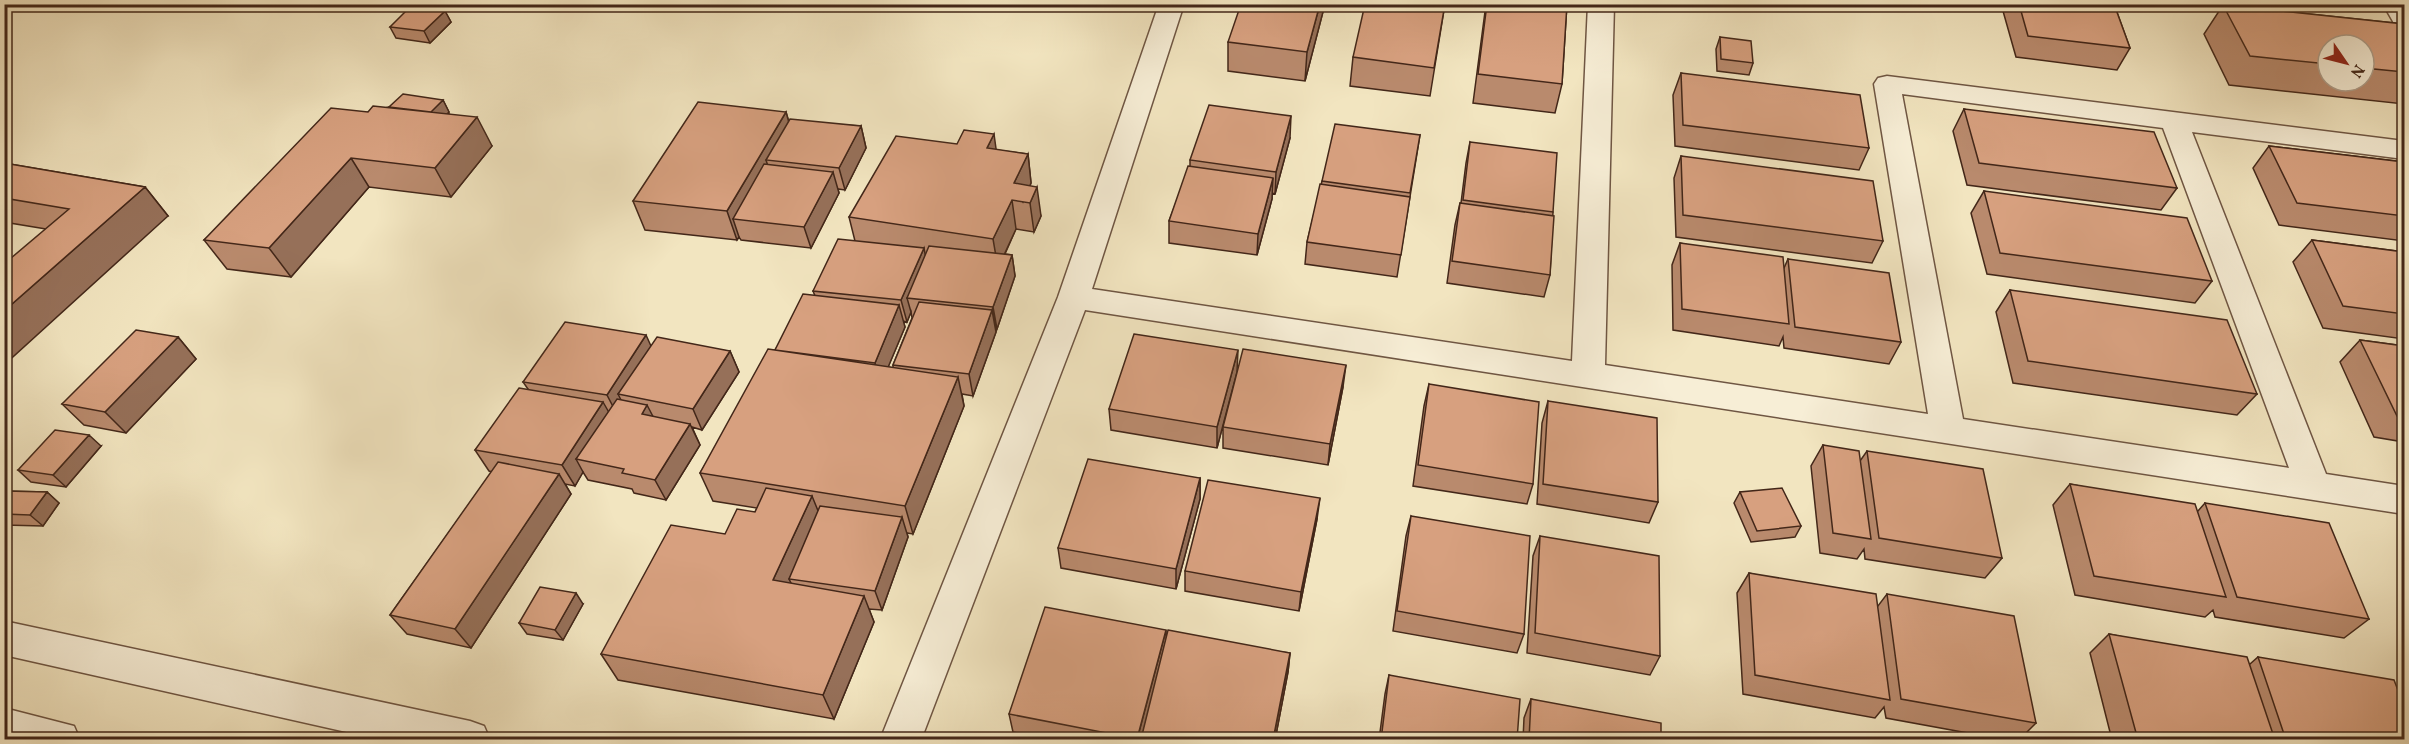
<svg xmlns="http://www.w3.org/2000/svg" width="2409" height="744" font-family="Vollkorn,serif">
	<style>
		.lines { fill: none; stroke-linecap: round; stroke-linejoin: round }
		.minor-casing { stroke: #6f5643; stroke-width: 3 }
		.minor { fill: #f7eed6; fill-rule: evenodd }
		.wall { fill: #b98a6d; stroke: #432719; stroke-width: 1.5; fill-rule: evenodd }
		.shaded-wall { fill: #967059; stroke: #432719; stroke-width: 1.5 }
		.building { fill: #d7a07f; stroke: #432719; stroke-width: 1.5 }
	</style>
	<rect width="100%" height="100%" fill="#f2e5c0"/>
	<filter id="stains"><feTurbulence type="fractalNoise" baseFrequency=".00333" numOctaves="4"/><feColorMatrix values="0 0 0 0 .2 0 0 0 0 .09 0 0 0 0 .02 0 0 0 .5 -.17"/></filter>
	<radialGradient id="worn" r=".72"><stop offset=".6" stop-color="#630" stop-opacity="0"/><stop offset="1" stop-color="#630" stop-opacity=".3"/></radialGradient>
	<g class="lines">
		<defs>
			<path id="minor" d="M1159 4H1184L1092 289 1572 361 1588 4H1614L1605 365 1928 414 1874 84 1878 78 1887 76 2404 141V159L2192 132 2326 474 2404 486V514L1085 310 921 740H880L1058 297ZM1902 94 2163 128 2289 468 1963 419Z
				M2383 4H2404V28L2395 25Z
				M4 621 470 721 484 726 490 740H382L4 655Z
				M4 708 74 726 80 740H4Z"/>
		</defs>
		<use href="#minor" class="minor-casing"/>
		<use href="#minor" class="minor"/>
	</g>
	<path class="wall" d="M1325 4 1305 81 1228 71V42Z
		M1445 4 1430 96 1350 86 1353 57Z
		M1486 4H1567L1562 84 1555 113 1473 103Z
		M2001 4H2114L2130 48 2117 70 2016 57Z
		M2223 5 2404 24V104L2229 85 2204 34ZM2328 45H2364V81H2328Z
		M445 11 451 22 430 43 396 38 390 27Z
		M1720 37 1753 63 1749 75 1717 71 1716 49Z
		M1681 73 1869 148 1859 170 1675 146 1673 95Z
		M443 100 449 112 448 113 492 146 451 197 369 187 291 277 227 269 204 240 368 112 389 107Z
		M1964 109 2177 188 2161 210 1967 185 1953 131Z
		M786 112 789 122 861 126 866 148 845 190 838 189 839 193 811 248 741 240 739 237 737 240 645 230 633 201Z
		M1420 135 1397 277 1305 264 1307 242 1322 181Z
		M1290 138 1275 194 1272 193V199L1257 255 1169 243V221L1190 166V160Z
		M1470 142 1553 212 1550 275 1544 297 1447 283 1455 225 1460 203H1461L1466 163Z
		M2269 146 2404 162V241L2279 225 2253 168Z
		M996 150 1028 154 1031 183 1030 186 1041 216 1034 232 1016 229 1005 254 1012 255 1015 276 997 329H995L996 332 973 396 962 394 964 406 913 534 907 533 908 537 882 610 869 609 874 622 834 719 618 680 601 654 725 534 755 512 757 508 713 501 700 473 775 350 815 296 813 291 855 241 849 217ZM911 312 912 318 893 365V368L888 367 905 327 903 321 907 322Z
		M1681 156 1883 241 1872 263 1676 237 1674 178Z
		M4 163 145 187 168 216 46 229 4 222Z
		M1984 191 2212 281 2195 303 1987 274 1971 213Z
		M2312 240 2404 252V339L2323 328 2293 262Z
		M1680 243 1784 268 1788 259 1901 342 1889 364 1784 348 1783 337 1779 346 1673 330 1672 265Z
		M2010 290 2257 394 2237 415 2013 383 1996 312Z
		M178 337 196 359 126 433 84 425 62 404Z
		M2360 340 2404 346V442L2374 437 2340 362Z
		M651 346 730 351 739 372 702 430 692 427 700 445 666 500 634 493 632 489 588 480 583 472 575 486 565 484 571 494 471 648 407 634 390 615 492 472 489 471 475 450 528 389 523 382Z
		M1237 371 1343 387 1328 465 1223 448V427L1230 398 1217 448 1111 430 1109 409Z
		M1429 384 1533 484 1527 504 1413 486 1424 406Z
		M1548 401 1658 502 1649 523 1537 504 1542 423Z
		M1823 445 1860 461 1867 451 2002 558 1985 578 1865 559 1864 549 1857 559 1820 553 1811 466Z
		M101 446 66 487 31 482 18 470Z
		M1200 478V499L1176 589 1061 568 1058 548Z
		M2070 484 2198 511 2205 503 2369 619 2344 638 2215 617 2213 610 2205 617 2075 595 2053 505Z
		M4 491 47 492 59 503 43 526 4 525Z
		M1740 492 1801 526 1795 537 1751 542 1734 503Z
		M1411 516 1524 634 1517 653 1393 631 1406 536Z
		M1317 519 1299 611 1185 591V571Z
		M1540 536 1660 656 1650 675 1527 653 1533 556Z
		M1749 573 1878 606 1887 594 2036 723 2019 740H2006L1886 718 1884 707 1875 718 1743 694 1737 593Z
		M583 604 563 640 527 634 519 623Z
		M2109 634 2250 664 2258 657 2404 740H2112L2090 653Z
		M1167 637 1290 653 1288 672 1275 740H1050L1013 732 1009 714Z
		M1389 675 1517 740H1379L1385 694Z
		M1531 699 1661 740H1523L1524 718Z"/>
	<path class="shaded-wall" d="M1320 4H1325L1305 81 1307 52Z
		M445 11 451 22 430 43 424 31Z
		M443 100 449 112 434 127 427 115Z
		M786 112 794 141 766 160 772 179 733 219 739 237 737 240 727 211Z
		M1291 116 1290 138 1275 194 1276 172Z
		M477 117 492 146 451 197 435 168Z
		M861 126 866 148 845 190 839 168Z
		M994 134 998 163 987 148Z
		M1028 154 1031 183 1023 202 1014 183Z
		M351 158 369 187 291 277 269 248Z
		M833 172 839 193 811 248 804 227Z
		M1273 178 1272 199 1257 255 1258 234Z
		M145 187 168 216 4 365V311Z
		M1037 187 1041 216 1034 232 1030 203Z
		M1012 200 1016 229 998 268 993 239Z
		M924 248 928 270 907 298 911 312 907 322 901 300Z
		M1012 255 1015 276 997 329 993 307Z
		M899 305 905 327 881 384 875 363Z
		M992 310 996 332 973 396 969 374Z
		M646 335 656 357 618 394 624 406 618 416 607 395Z
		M178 337 196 359 126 433 105 412Z
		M1238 350 1237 372 1217 448V427Z
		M730 351 739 372 702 430 693 409Z
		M1346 365 1343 387 1328 465 1330 444Z
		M958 377 964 406 913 534 905 506Z
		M603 402 615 423 576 459 583 472 575 486 562 465Z
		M647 405 658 426 642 414Z
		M690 424 700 445 666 500 655 480Z
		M89 435 101 446 66 487 53 475Z
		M559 474 571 494 471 648 455 629Z
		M1200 478V499L1176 589V569Z
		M47 492 59 503 43 526 30 515Z
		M812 496 823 523 789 579 793 587 773 580Z
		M1320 498 1317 519 1299 611 1301 592Z
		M902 517 908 537 882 610 875 591Z
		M576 593 583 604 563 640 555 630Z
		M864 596 874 622 834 719 823 695Z
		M1166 630 1167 649 1143 740H1137Z
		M1290 653 1288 672 1275 740H1273Z"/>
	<path class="building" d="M1241 4H1320L1307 52 1228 42Z
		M1365 4H1445L1434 68 1353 57Z
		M1487 4H1567L1562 84 1478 74Z
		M2019 4H2114L2130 48 2028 36Z
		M2223 5 2404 24V72L2364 68V45H2328V64L2250 56Z
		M411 6 445 11 424 31 390 27Z
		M1720 37 1751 41 1753 63 1721 59Z
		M1681 73 1860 95 1869 148 1683 125Z
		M403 94 443 100 431 112 389 107Z
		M698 102 786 112 727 211 633 201Z
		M1209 105 1291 116 1276 172 1190 160Z
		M373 106 477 117 435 168 351 158 269 248 204 240 331 108 368 112Z
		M1964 109 2154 132 2177 188 1979 163Z
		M790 119 861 126 839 168 766 160Z
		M1335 124 1420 135 1410 193 1322 181Z
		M964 130 994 134 987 148 1028 154 1014 183 1037 187 1030 203 1012 200 993 239 849 217 896 136 957 144Z
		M1470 142 1557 153 1553 212 1463 200Z
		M2269 146 2404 162V216L2297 203Z
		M1681 156 1873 181 1883 241 1683 215Z
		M4 163 145 187 4 311V264L69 209 4 198Z
		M764 164 833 172 804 227 733 219Z
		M1188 166 1273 178 1258 234 1169 221Z
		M1320 184 1410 197 1401 255 1307 242Z
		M1984 191 2187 218 2212 281 2000 253Z
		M1460 203 1554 216 1550 275 1452 261Z
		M838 239 924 248 901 300 813 291Z
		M2312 240 2404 252V314L2343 306Z
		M1680 243 1783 257 1789 324 1682 309Z
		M929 246 1012 255 993 307 907 298Z
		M1788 259 1889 273 1901 342 1795 327Z
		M2010 290 2227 320 2257 394 2028 361Z
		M803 294 899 305 875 363 775 350Z
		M919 302 992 310 969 374 893 365Z
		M565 322 646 335 607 395 523 382Z
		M136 330 178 337 105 412 62 404Z
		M1134 334 1238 350 1217 427 1109 409Z
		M657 337 730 351 693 409 618 394Z
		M2360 340 2404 346V417L2397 416Z
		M768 349 958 377 905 506 700 473Z
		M1243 349 1346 365 1330 444 1223 427Z
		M1429 384 1539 402 1533 484 1418 465Z
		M519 388 603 402 562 465 475 450Z
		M617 399 647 405 642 414 690 424 655 480 622 473 624 469 576 459Z
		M1548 401 1657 418 1658 502 1543 484Z
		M55 430 89 435 53 475 18 470Z
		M1823 445 1859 451 1871 539 1833 533Z
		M1867 451 1983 469 2002 558 1879 538Z
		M1088 459 1200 478 1176 569 1058 548Z
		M498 462 559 474 455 629 390 615Z
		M1208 480 1320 498 1301 592 1185 571Z
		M2070 484 2195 504 2226 597 2094 576Z
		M766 488 812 496 773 580 864 596 823 695 601 654 671 525 725 534 737 509 755 512Z
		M1782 488 1801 526 1757 531 1740 492Z
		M4 491H5L47 492 30 515 4 514Z
		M2205 503 2329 523 2369 619 2237 597Z
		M820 506 902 517 875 591 789 579Z
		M1411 516 1530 536 1524 634 1397 611Z
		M1540 536 1659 556 1660 656 1535 633Z
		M1749 573 1876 594 1890 700 1755 675Z
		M540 587 576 593 555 630 519 623Z
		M1887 594 2014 616 2036 723 1901 699Z
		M1045 607 1166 630 1137 739 1009 714Z
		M1168 630 1290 653 1273 740 1141 739Z
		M2109 634 2247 657 2275 740H2138Z
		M2258 657 2394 680 2404 706V740H2286Z
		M1389 675 1520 699 1517 740H1381Z
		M1531 699 1661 723V740H1529Z"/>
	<rect width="2409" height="744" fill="none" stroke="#f2e5c0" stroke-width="24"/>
	<rect x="6" y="6" width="2397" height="732" fill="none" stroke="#432719" stroke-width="3"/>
	<rect x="12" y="12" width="2385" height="720" fill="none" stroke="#432719" stroke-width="1.5"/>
	<g transform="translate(2346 63) rotate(125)"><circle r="28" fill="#f7eed6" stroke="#af9e8a" stroke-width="1.5"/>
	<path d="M0-4.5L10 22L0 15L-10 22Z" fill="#8f2418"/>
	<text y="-9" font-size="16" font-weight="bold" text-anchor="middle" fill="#432719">N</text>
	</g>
	<rect width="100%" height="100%" filter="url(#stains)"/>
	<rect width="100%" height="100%" fill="url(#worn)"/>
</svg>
